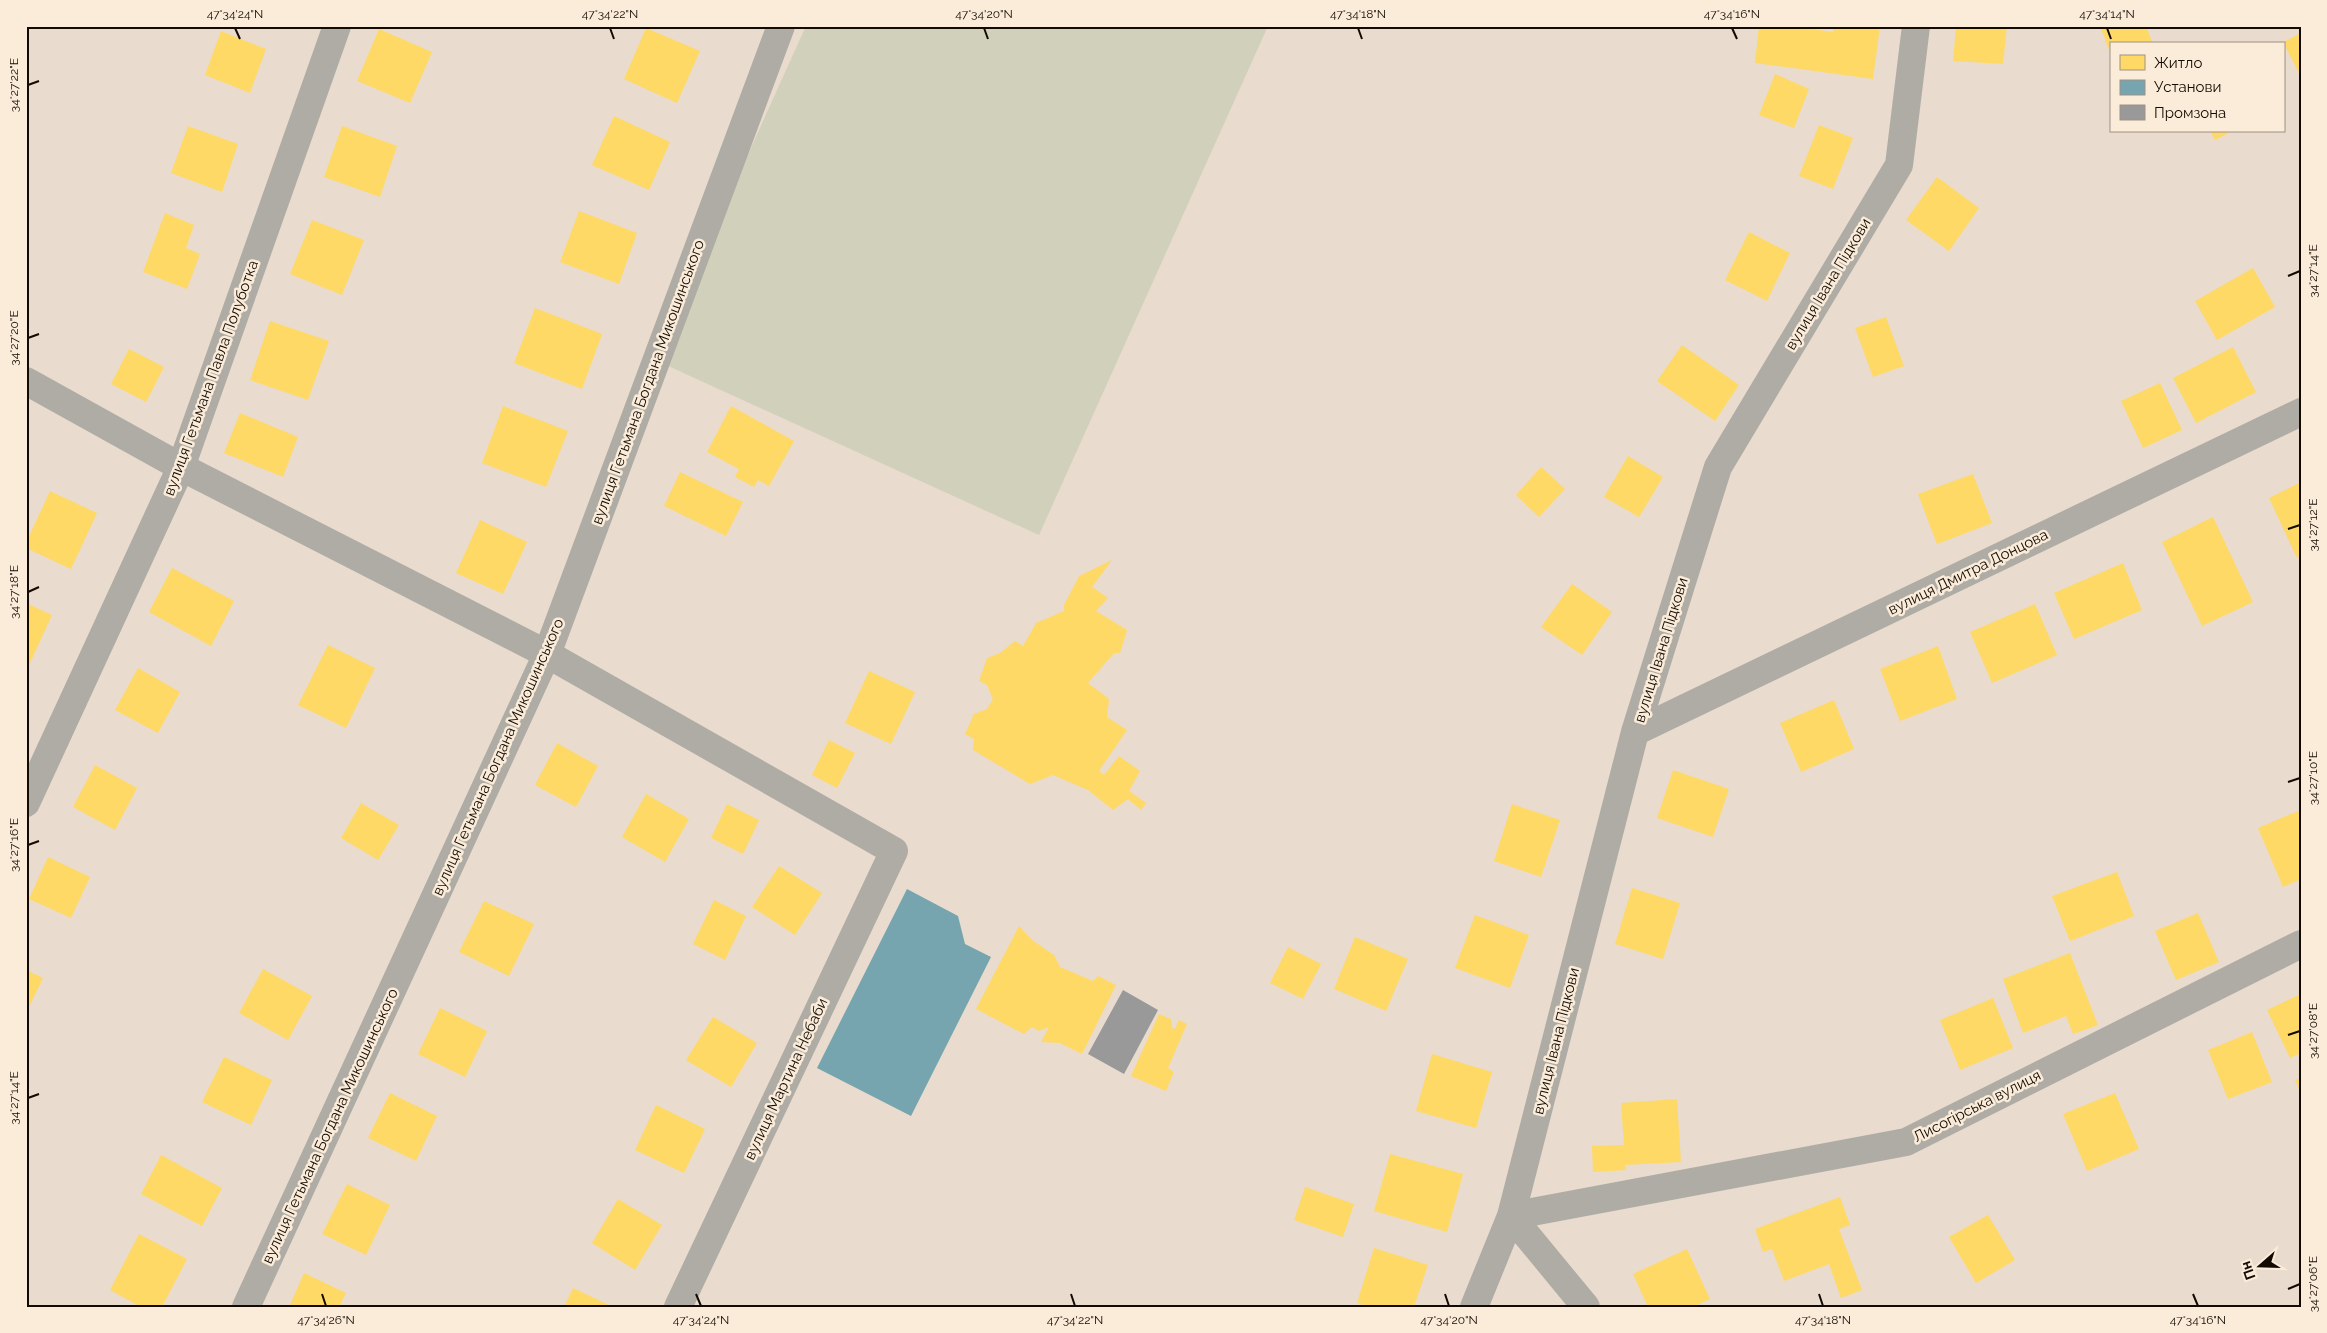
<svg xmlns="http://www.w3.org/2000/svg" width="2327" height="1333" font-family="Raleway,sans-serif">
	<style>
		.green { fill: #d1d0bb }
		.homes { fill: #ffd966 }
		.public { fill: #76a5af }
		.industry { fill: #999 }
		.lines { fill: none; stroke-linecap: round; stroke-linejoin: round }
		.minor { stroke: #aeaca5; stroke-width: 28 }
		.ticks { fill: none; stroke: #130b03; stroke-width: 2 }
		.labels { text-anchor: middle; stroke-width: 5; stroke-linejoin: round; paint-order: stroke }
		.street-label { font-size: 15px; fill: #130b03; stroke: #fbecda }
		.neatline { fill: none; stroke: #130b03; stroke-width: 2 }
		.ticks-label { font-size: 12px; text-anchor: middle; fill: #130b03 }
	</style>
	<rect width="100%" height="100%" fill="#e9dbcd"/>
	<path class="green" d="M806 26H1268L1039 535 655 360Z"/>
	<path class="homes" d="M1759 26H1790L1833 32 1834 26H1880L1873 79 1755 63Z
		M1956 26H2007L2003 64 1953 61Z
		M2100 26H2146L2153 44H2111V55Z
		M646 28 700 51 677 103 624 79Z
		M379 29 432 52 410 103 357 81Z
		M221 31 266 49 250 93 205 75Z
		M2301 33V77L2283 42Z
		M1775 74 1809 89 1794 128 1759 115Z
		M614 116 670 142 649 190 592 165Z
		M1819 125 1853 138 1833 189 1799 176Z
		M188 126 238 144 222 192 171 173Z
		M342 126 397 146 380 197 324 177Z
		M2210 131H2232L2215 140Z
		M1937 177 1979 208 1949 251 1906 220Z
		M579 211 637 233 619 284 560 262Z
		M165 213 194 225 186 248 200 254 187 289 143 272Z
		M312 220 364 240 342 295 290 274Z
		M1749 232 1790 253 1767 301 1725 280Z
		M2253 268 2275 307 2217 340 2195 301Z
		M535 308 602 334 582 389 514 363Z
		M1886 317 1904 366 1873 377 1855 328Z
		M270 321 329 341 308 400 250 380Z
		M1682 345 1739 385 1715 421 1657 381Z
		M2233 347 2256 392 2196 423 2173 378Z
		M129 349 164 367 146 402 111 384Z
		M2160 383 2182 430 2143 448 2121 401Z
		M503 406 568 431 546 487 482 463Z
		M731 406 794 441 769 486 758 480 754 487 735 477 739 469 707 452Z
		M240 413 298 437 283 477 224 453Z
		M1628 456 1663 477 1639 517 1604 497Z
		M1541 467 1565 489 1539 517 1516 495Z
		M680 472 743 502 726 536 664 506Z
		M1973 474 1992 523 1937 544 1918 494Z
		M2301 482V556L2297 558 2269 498Z
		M50 491 97 513 71 569 26 548V543Z
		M2213 517 2253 602 2202 626 2162 542Z
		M480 520 527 542 503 594 456 573Z
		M1112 560 1092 587 1108 598 1096 611 1127 630 1120 653H1114L1088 683 1109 699 1107 717 1127 730 1099 771 1104 775 1119 756 1140 771 1129 791 1146 803 1141 810 1128 799 1113 810 1088 790 1053 775 1030 784 973 750 974 739 965 734 974 714 987 709 993 699 987 685 979 681 987 658 1000 653 1015 641 1023 646 1036 623 1064 611V605L1079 576Z
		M2123 563 2142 610 2074 639 2054 593Z
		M172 568 234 601 211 646 149 612Z
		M1572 584 1612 612 1582 655 1541 627Z
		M26 603 52 615 29 665 26 664Z
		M2035 604 2057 655 1992 683 1970 632Z
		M328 645 375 668 346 728 298 705Z
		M1938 646 1957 699 1900 721 1880 669Z
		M138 668 180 692 158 733 115 710Z
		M869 671 915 692 891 744 845 723Z
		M1834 700 1854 749 1801 772 1780 723Z
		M829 740 855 753 837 788 812 775Z
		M557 743 598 766 576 807 535 785Z
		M95 765 137 788 115 830 73 807Z
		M1673 770 1729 789 1713 837 1657 818Z
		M646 794 689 819 665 862 622 837Z
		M361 803 399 825 378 860 341 838Z
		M727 804 759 820 743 854 711 838Z
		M1512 804 1560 820 1541 877 1494 861Z
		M2298 811 2301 816V879L2283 887 2258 828Z
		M48 857 90 877 71 918 29 899Z
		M779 866 822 893 795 935 752 907Z
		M2117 872 2134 916 2070 941 2052 896Z
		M1632 888 1680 903 1663 959 1615 944Z
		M714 900 746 916 725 960 693 944Z
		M484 901 534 924 509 976 459 952Z
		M2198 913 2219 962 2176 980 2155 931Z
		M1475 915 1529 935 1510 988 1455 968Z
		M1019 926 1032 940 1054 955 1060 967 1093 981 1098 976 1116 985 1082 1054 1060 1043 1041 1042 1049 1027 1039 1031 1032 1027 1024 1034 976 1009Z
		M1355 937 1408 959 1386 1011 1334 989Z
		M1288 947 1321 964 1303 999 1270 983Z
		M2070 953 2098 1025 2073 1034 2066 1016 2023 1033 2003 979Z
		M263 969 312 996 288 1040 239 1013Z
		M26 970 43 978 26 1013Z
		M2301 994V1053L2290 1058 2267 1010Z
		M1993 998 2013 1048 1960 1070 1940 1020Z
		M440 1008 487 1031 465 1077 418 1054Z
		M1159 1014 1171 1019 1172 1028 1175 1029 1179 1020 1187 1024 1168 1068 1174 1072 1166 1091 1131 1076Z
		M713 1017 757 1043 731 1087 686 1060Z
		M2252 1032 2272 1082 2228 1099 2208 1050Z
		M1432 1054 1492 1072 1476 1128 1416 1111Z
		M224 1057 272 1080 251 1125 202 1102Z
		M2301 1078V1094L2295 1080Z
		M390 1093 437 1116 416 1161 368 1138Z
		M2115 1093 2139 1149 2087 1171 2063 1114Z
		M1677 1099 1681 1162 1625 1165 1626 1170 1593 1172 1592 1146 1624 1145 1621 1103Z
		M656 1105 705 1129 684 1173 635 1150Z
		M1390 1154 1463 1174 1447 1232 1374 1211Z
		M161 1155 222 1188 202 1226 141 1194Z
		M347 1184 390 1205 366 1255 322 1234Z
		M1305 1187 1354 1204 1343 1237 1294 1220Z
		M1840 1197 1850 1225 1839 1229 1862 1290 1841 1298 1829 1264 1784 1281 1772 1249 1763 1252 1755 1229Z
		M618 1199 662 1225 635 1270 592 1243Z
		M1988 1215 2015 1260 1976 1283 1949 1237Z
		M139 1234 187 1259 162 1307H141L110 1290Z
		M1374 1248 1428 1265 1414 1307H1369L1357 1303Z
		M1687 1249 1710 1299 1693 1307H1648L1633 1274Z
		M304 1273 346 1293 339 1307H289Z
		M573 1288 613 1307H564Z"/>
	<path class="public" d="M907 889 958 916 965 944 991 957 911 1116 817 1068Z"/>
	<path class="industry" d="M1123 990 1158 1010 1124 1074 1088 1054Z"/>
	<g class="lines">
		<path class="minor" d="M26 381 181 467 547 654 894 851 678 1307
			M1635 732 2301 412
			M26 803 181 467 337 26
			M246 1307 547 654 781 26
			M1474 1307 1511 1216 1635 732 1718 467 1899 165 1916 26
			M1586 1307 1511 1216 1906 1142 2301 944"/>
	</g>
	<path class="ticks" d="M235 28 240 39M610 28 614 39M984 28 988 39M1358 28 1362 39M1732 28 1737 39M2107 28 2111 39M28 85 39 81M2288 276 2300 271M28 338 39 334M2288 529 2300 525M28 592 39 587M2288 782 2300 778M28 845 39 841M2288 1035 2300 1031M28 1098 39 1094M2288 1289 2300 1284M322 1294 326 1306M696 1294 701 1306M1071 1294 1075 1306M1445 1294 1449 1306M1819 1294 1823 1306M2193 1294 2198 1306"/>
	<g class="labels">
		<g class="street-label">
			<text transform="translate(1828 284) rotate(-59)" y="5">вулиця Івана Підкови</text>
			<text transform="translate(211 378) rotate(-70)" y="5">вулиця Гетьмана Павла Полуботка</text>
			<text transform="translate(648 382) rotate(-70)" y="5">вулиця Гетьмана Богдана Микошинського</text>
			<text transform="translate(1968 572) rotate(-26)" y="5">вулиця Дмитра Донцова</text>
			<text transform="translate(1661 650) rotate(-73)" y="5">вулиця Івана Підкови</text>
			<text transform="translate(498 757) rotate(-66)" y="5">вулиця Гетьмана Богдана Микошинського</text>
			<text transform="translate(1556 1041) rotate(-76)" y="5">вулиця Івана Підкови</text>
			<text transform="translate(786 1079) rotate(-65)" y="5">вулиця Мартина Небаби</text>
			<text transform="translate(1977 1106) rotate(-27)" y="5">Лисогірська вулиця</text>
			<text transform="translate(330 1126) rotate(-65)" y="5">вулиця Гетьмана Богдана Микошинського</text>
		</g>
	</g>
	<rect width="2327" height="1333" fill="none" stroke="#fbecda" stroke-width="55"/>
	<rect x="2110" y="42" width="175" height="90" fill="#fbecda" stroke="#9e9284"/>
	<rect x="2120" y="55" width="25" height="15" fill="#ffd966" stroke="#9e9284"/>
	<text x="2154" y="68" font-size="15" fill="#130b03">Житло</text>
	<rect x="2120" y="80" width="25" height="15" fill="#76a5af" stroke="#9e9284"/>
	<text x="2154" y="92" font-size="15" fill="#130b03">Установи</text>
	<rect x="2120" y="105" width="25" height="15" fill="#999999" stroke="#9e9284"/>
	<text x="2154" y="118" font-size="15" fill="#130b03">Промзона</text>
	<g transform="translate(2260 1266) rotate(250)" stroke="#fbecda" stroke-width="4" paint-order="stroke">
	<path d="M0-4L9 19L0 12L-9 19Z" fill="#130b03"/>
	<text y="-8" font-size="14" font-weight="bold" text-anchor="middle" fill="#130b03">Пн</text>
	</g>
	<rect x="28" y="28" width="2272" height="1278" class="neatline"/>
	<g class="ticks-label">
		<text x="235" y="18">47°34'24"N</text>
		<text x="610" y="18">47°34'22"N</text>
		<text x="984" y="18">47°34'20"N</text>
		<text x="1358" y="18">47°34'18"N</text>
		<text x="1732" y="18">47°34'16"N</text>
		<text x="2107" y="18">47°34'14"N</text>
		<text transform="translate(14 85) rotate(-90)" y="4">34°27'22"E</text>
		<text transform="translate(2313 271) rotate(-90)" y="4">34°27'14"E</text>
		<text transform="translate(14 338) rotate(-90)" y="4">34°27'20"E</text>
		<text transform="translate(2313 525) rotate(-90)" y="4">34°27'12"E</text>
		<text transform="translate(14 592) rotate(-90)" y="4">34°27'18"E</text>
		<text transform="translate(2313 778) rotate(-90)" y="4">34°27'10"E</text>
		<text transform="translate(14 845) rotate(-90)" y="4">34°27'16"E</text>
		<text transform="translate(2313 1031) rotate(-90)" y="4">34°27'08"E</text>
		<text transform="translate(14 1098) rotate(-90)" y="4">34°27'14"E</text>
		<text transform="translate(2313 1284) rotate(-90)" y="4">34°27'06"E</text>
		<text x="326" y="1324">47°34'26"N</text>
		<text x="701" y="1324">47°34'24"N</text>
		<text x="1075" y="1324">47°34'22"N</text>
		<text x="1449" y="1324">47°34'20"N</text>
		<text x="1823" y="1324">47°34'18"N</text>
		<text x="2198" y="1324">47°34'16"N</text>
	</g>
</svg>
